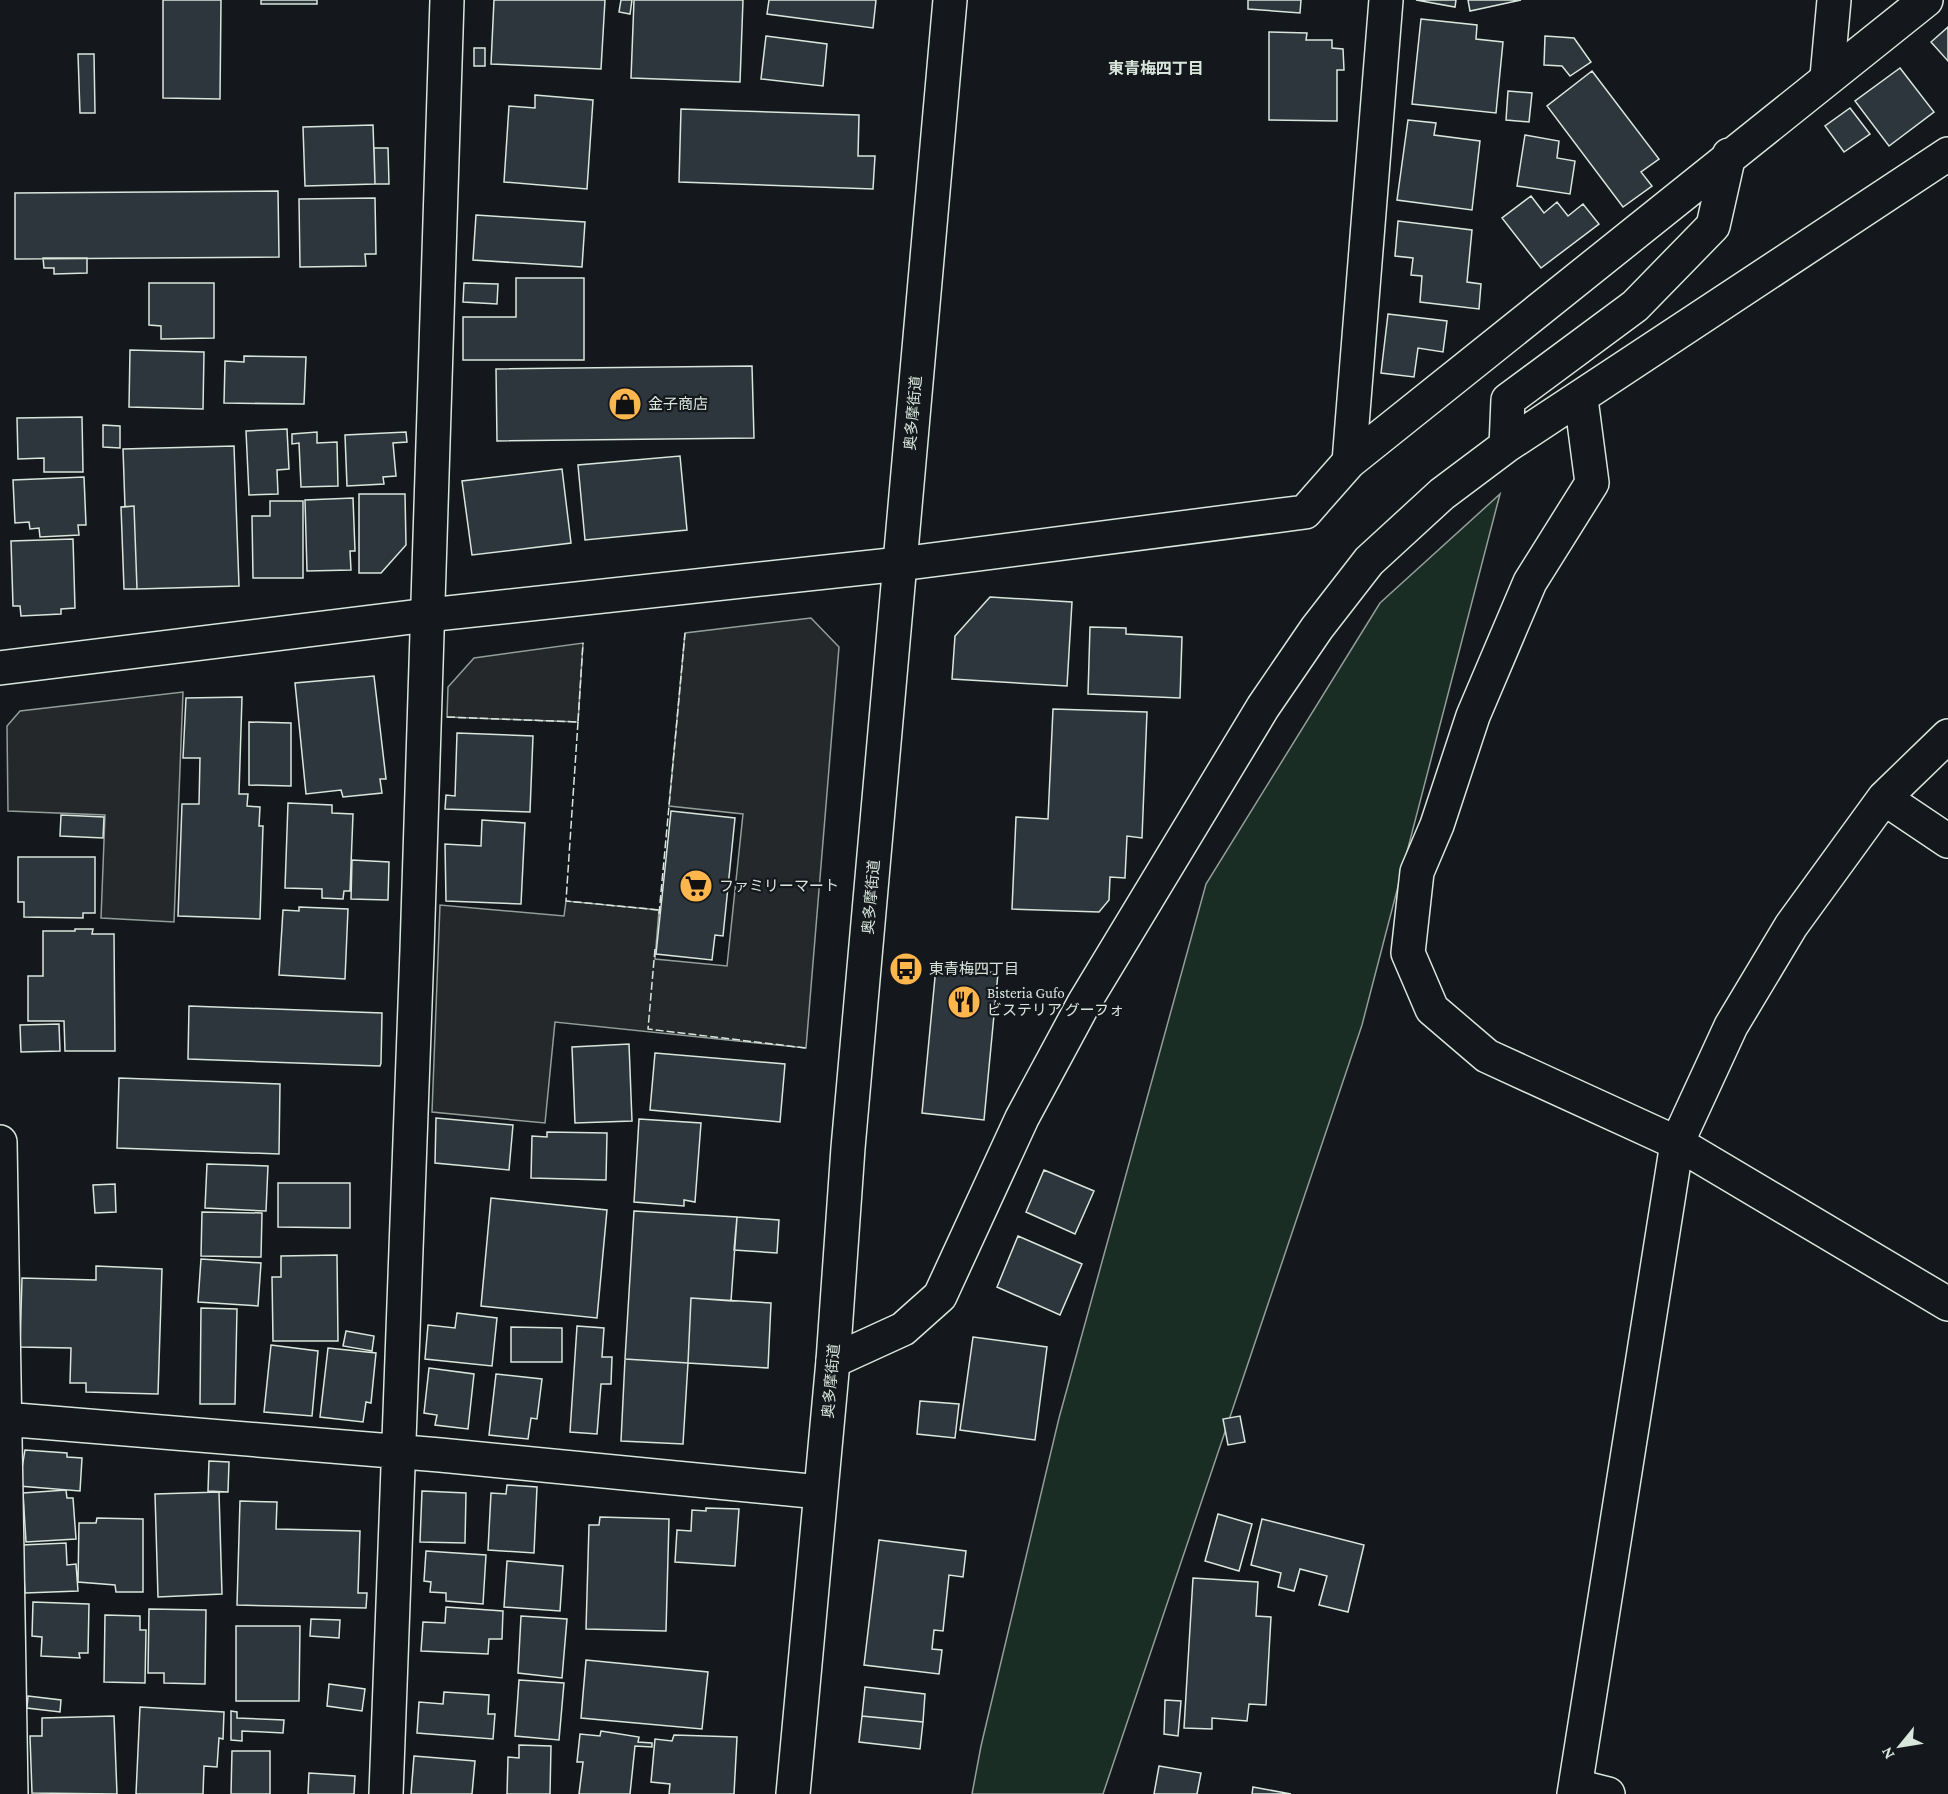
<svg xmlns="http://www.w3.org/2000/svg" width="1948" height="1794" font-family="'Crimson Pro','Noto Sans JP',serif">
	<style>
		.green { fill: #1a2d24; stroke: #939e99; stroke-width: 1.5 }
		.parking { fill: #24282b; stroke: #939e99; stroke-width: 1.5 }
		.building { fill: #2c363c; stroke: #d8e6dc; stroke-width: 1.5 }
		.lines { fill: none; stroke-linecap: round; stroke-linejoin: round }
		.street-casing { stroke: #d8e6dc; stroke-width: 36 }
		.secondary-casing { stroke: #d8e6dc; stroke-width: 36 }
		.primary-casing { stroke: #d8e6dc; stroke-width: 36 }
		.street { stroke: #14181c; stroke-width: 33 }
		.secondary { stroke: #14181c; stroke-width: 33 }
		.primary { stroke: #14181c; stroke-width: 33 }
		.fence { stroke: #d8e6dc; stroke-width: 1.5; stroke-dasharray: 8 3; stroke-linecap: butt }
		.labels { text-anchor: middle; stroke-width: 4.5; stroke-linejoin: round; paint-order: stroke }
		.poi-label { font-size: 15px; fill: #d8e6dc; stroke: #14181c; text-anchor: start }
		.street-label { font-size: 15px; fill: #d8e6dc; stroke: #14181c }
		.neighbourhood-label { font-size: 16px; font-weight: bold; fill: #d8e6dc; stroke: #14181c }
	</style>
	<rect width="100%" height="100%" fill="#14181c"/>
	<path class="green" d="M1500 494 1362 1025 1103 1794H972L981 1746 1059 1418 1206 884 1380 603Z"/>
	<path class="parking" d="M811 618 839 647 806 1048 555 1022 545 1123 432 1112 440 905 564 916 566 901 659 910 655 959 727 966 743 814 669 806 685 633Z
		M583 643 578 722 447 717 448 687 474 658Z
		M183 692 174 922 101 918 105 815 8 811 7 726 20 711Z"/>
	<path class="building" d="M163 0H221L220 99 163 98Z
		M261 0H317V4H261Z
		M494 0H605L601 69 491 64Z
		M621 0H632L630 14 619 12Z
		M634 0H743L740 82 631 78Z
		M769 0H876L873 28 767 14Z
		M1248 0H1301L1300 13 1248 9Z
		M1416 0H1456L1455 7Z
		M1468 0H1521L1470 11Z
		M1421 19 1477 25 1476 39 1503 42 1496 113 1412 104Z
		M1948 27V61L1931 42Z
		M1269 32 1307 33 1306 40H1332V48L1343 49 1344 70H1337V121L1269 120Z
		M766 36 827 44 823 86 761 79Z
		M1545 36 1574 38 1591 62 1570 76 1562 66 1544 65Z
		M474 48H485V66H474Z
		M78 54H94L95 113H80Z
		M1900 68 1934 112 1889 146 1855 101Z
		M1592 71 1659 159 1641 172 1652 186 1623 207 1547 106Z
		M1508 91 1532 93 1529 122 1506 120Z
		M535 95 593 100 587 189 504 182 509 106 535 108Z
		M1850 108 1870 134 1844 152 1825 126Z
		M681 109 859 115 858 156H875L873 189 679 182Z
		M1408 120 1436 123 1434 135 1480 141 1472 210 1397 200Z
		M373 125 375 184 305 186 303 127Z
		M1525 135 1559 141 1557 158 1575 161 1570 194 1517 186Z
		M374 148H388L389 184H375Z
		M278 191 279 257 15 259V193Z
		M1531 196 1544 213 1557 202 1568 216 1583 204 1599 224 1541 268 1502 218Z
		M375 198 376 254H365L366 266 300 267 299 199Z
		M476 215 585 222 582 267 473 260Z
		M1398 221 1472 230 1467 282 1481 284 1479 309 1420 302 1422 276 1411 275 1413 258 1395 256Z
		M43 258H87V273L54 274V268H44Z
		M516 278H584V360H463V317H516Z
		M149 283H214V338L161 339V326L149 325Z
		M464 283 498 284 497 304 463 302Z
		M1388 314 1447 321 1443 352 1418 348 1414 377 1381 373Z
		M130 350 204 352 203 409 129 407Z
		M244 356 306 357 304 404 224 403 225 361 244 362Z
		M752 366 754 438 497 441 496 369Z
		M82 417 83 472H44V458L18 459 17 418Z
		M103 425 120 426V448L103 447Z
		M287 429 289 469 277 470 278 494 249 495 246 431Z
		M317 432V443L337 442 338 486 301 487 299 443 292 444V434Z
		M406 432 407 442 393 443 396 476 383 477 384 484 347 486 345 435Z
		M234 446 239 586 137 589 134 506 125 507 123 449Z
		M680 456 687 530 585 540 578 465Z
		M562 469 571 543 472 555 462 481Z
		M84 477 86 525H78L79 535 40 537 39 528 30 529 29 522 15 523 13 480Z
		M359 494H405L406 545 381 573H359Z
		M353 498 355 551H350L351 570 307 571 305 500Z
		M270 501H303V578H253L252 516H270Z
		M134 506 137 589H124L121 507Z
		M73 539 75 608 61 609V614L21 616 20 606H13L11 541Z
		M990 597 1072 602 1067 686 952 679 955 636Z
		M1090 627 1126 628V634L1182 637 1180 698 1088 694Z
		M374 676 386 779H380L382 793 343 797 341 790 306 794 295 683Z
		M242 697 239 794H248L247 806 260 807 259 826H263L260 919 178 916 182 804H199L200 758H183L186 698Z
		M1053 709 1147 712 1142 838 1127 836 1125 878 1110 877 1109 900 1099 912 1012 909 1016 817 1048 819Z
		M249 722 291 723V786L249 785Z
		M457 733 533 736 530 812 445 809 446 795 455 796Z
		M288 803 332 805V813L353 814 350 891H344L343 899 322 898V889L285 888Z
		M671 811 735 818 723 936 715 935 712 960 656 954Z
		M61 815 104 817 103 838 60 836Z
		M482 820 525 823 521 904 446 901 445 844 481 846Z
		M18 857H95V913H83V918L24 917V902H18Z
		M352 860 389 862 388 900 351 899Z
		M299 907 348 909 345 979 279 975 283 910 299 911Z
		M75 929H93L92 934H114L115 1051H65L64 1021H28V976H43V931H75Z
		M936 967 998 973 984 1120 922 1113Z
		M189 1006 382 1013 381 1063 380 1066 188 1059Z
		M59 1024 60 1051 21 1052 20 1025Z
		M629 1044 632 1121 575 1123 572 1047Z
		M655 1053 785 1064 780 1122 650 1110Z
		M119 1078 280 1084 279 1154 117 1148Z
		M436 1118 513 1125 509 1170 435 1163Z
		M639 1119 701 1123 695 1202 684 1200V1206L634 1202Z
		M547 1132 607 1133 606 1180 531 1178 532 1136 547 1137Z
		M207 1164 268 1166 266 1211 205 1208Z
		M1044 1170 1094 1191 1075 1234 1026 1212Z
		M278 1183H350V1228L278 1227Z
		M115 1184 116 1212 95 1213 93 1185Z
		M491 1198 607 1210 597 1318 481 1306Z
		M634 1211 737 1217 731 1301 691 1298 688 1363 625 1359Z
		M202 1212 262 1213 261 1257 201 1256Z
		M737 1217 779 1220 777 1253 734 1250Z
		M1018 1236 1082 1264 1060 1315 997 1287Z
		M337 1255 338 1341H273L272 1277H281V1256Z
		M201 1259 261 1263 258 1306 198 1302Z
		M96 1266 162 1269 158 1394 86 1392V1383H70L71 1348 20 1347 22 1278 96 1280Z
		M691 1298 771 1303 768 1368 688 1363Z
		M201 1308 237 1309 235 1404H200Z
		M457 1313 497 1318 492 1366 425 1359 428 1325 455 1328Z
		M577 1326 604 1328 602 1357H612L611 1384H601L597 1434 570 1432Z
		M511 1327 562 1328V1362H511Z
		M346 1331 374 1336 372 1351 343 1346Z
		M973 1337 1047 1347 1035 1440 960 1430Z
		M271 1345 318 1351 312 1416 264 1412Z
		M328 1348 376 1353 371 1403 366 1402 363 1422 320 1417Z
		M625 1359 688 1363 683 1444 621 1441Z
		M429 1368 474 1374 468 1429 435 1425 437 1415 424 1413Z
		M496 1374 542 1379 537 1419 531 1418 528 1439 489 1435Z
		M920 1401 959 1404 955 1438 917 1434Z
		M1240 1416 1245 1442 1228 1445 1223 1419Z
		M25 1450 67 1453V1457L82 1458 80 1491 19 1486Z
		M209 1461 229 1462 228 1492 208 1491Z
		M507 1485 537 1487 534 1553 488 1550 491 1493 506 1494Z
		M66 1490 67 1498H73L76 1539 26 1542 23 1493Z
		M422 1491 466 1493 465 1543 420 1542Z
		M219 1492 222 1594 158 1597 155 1494Z
		M240 1501 277 1502 276 1529 360 1531 358 1593H367L366 1608 237 1605Z
		M706 1508 739 1509 735 1566 675 1562 677 1530 691 1531 692 1510 706 1511Z
		M1218 1514 1252 1524 1239 1571 1205 1561Z
		M600 1517 669 1519 666 1631 586 1629 589 1525H599Z
		M97 1518 143 1519V1592H116L115 1585 78 1582 79 1523H96Z
		M1262 1519 1364 1545 1348 1612 1319 1605 1327 1576 1300 1569 1294 1591 1278 1587 1281 1573 1251 1565Z
		M879 1540 966 1551 963 1577 949 1575 943 1631 934 1630 932 1649 942 1650 939 1674 864 1665Z
		M66 1543 67 1565 76 1564 78 1591 25 1593 22 1545Z
		M426 1551 486 1555 483 1604 446 1601V1593L430 1592 431 1582 424 1581Z
		M507 1561 563 1566 560 1611 504 1607Z
		M1193 1578 1258 1582 1256 1616 1271 1617 1266 1705 1249 1704 1247 1721 1212 1718V1729L1184 1728Z
		M33 1602 89 1604 88 1653H79L80 1658 41 1656 42 1637 32 1636Z
		M446 1607 503 1611 502 1639H489L488 1654 421 1651 423 1622 445 1623Z
		M149 1609 206 1610 205 1684 164 1683V1673H148Z
		M105 1615 140 1616V1630H146L145 1683 104 1682Z
		M521 1616 567 1619 562 1678 518 1673Z
		M311 1619 340 1620 339 1638 310 1636Z
		M236 1626H300L299 1701H236Z
		M586 1660 708 1672 702 1729 581 1718Z
		M519 1680 564 1683 559 1740 515 1736Z
		M329 1684 365 1689 362 1711 327 1706Z
		M865 1687 925 1694 923 1722 862 1716Z
		M444 1692 489 1695 488 1714H495L493 1739 417 1733 419 1702 443 1704Z
		M28 1696 61 1700 60 1712 27 1708Z
		M1165 1700 1181 1701 1178 1736 1164 1734Z
		M140 1707 224 1712 223 1739 219 1738 217 1767 204 1766 203 1794H136Z
		M231 1711 237 1712V1718L284 1720 283 1733 242 1731V1741L231 1740Z
		M114 1716 117 1794 32 1793 30 1736H42V1718Z
		M862 1716 923 1722 920 1749 859 1742Z
		M601 1731 639 1737 638 1742 652 1743V1747L635 1746 630 1794H579L583 1762H577L580 1734 600 1736Z
		M674 1735 737 1737 734 1794H669L670 1784 651 1782 655 1739 672 1741Z
		M519 1745 551 1746 550 1794H507L508 1757 519 1758Z
		M232 1751H270V1794H231Z
		M414 1756 475 1761 472 1794H411Z
		M1159 1766 1201 1773 1197 1794H1154Z
		M309 1773 355 1776 354 1794H308Z
		M1253 1787 1291 1794H1252Z"/>
	<g class="lines">
		<defs>
			<path id="street" d="M1581 399 1592 483 1530 582 1473 716 1437 825 1417 872 1408 953 1432 1009 1487 1056 1677 1143 1948 1304
				M1506 446 1508 400 1635 306 1713 226 1729 155
				M1349 462 1386 0
				M900 564 1305 512 1349 462 1926 0
				M1884 798 1948 841
				M0 1142 11 1794
				M833 1361 903 1329 940 1296 1022 1118 1084 1003 1263 707 1317 628 1369 561 1442 494 1506 446 1948 154
				M4 1419 440 1455 820 1492
				M1576 1786 1608 1794
				M386 1794 417 950 447 0
				M1574 1794 1677 1143 1731 1026 1791 926 1884 798 1948 736"/>
			<path id="secondary" d="M1827 77 1834 0
				M0 668 428 615 900 564"/>
			<path id="primary" d="M793 1794 833 1361 848 1148 950 0"/>
		</defs>
		<use href="#street" class="street-casing"/>
		<use href="#secondary" class="secondary-casing"/>
		<use href="#primary" class="primary-casing"/>
		<use href="#street" class="street"/>
		<use href="#secondary" class="secondary"/>
		<use href="#primary" class="primary"/>
		<path class="fence" d="M447 717 578 722 583 643
			M578 722 566 901 659 910
			M659 914 685 633
			M655 949 648 1029 806 1048"/>
	</g>
	<defs>
		<symbol id="shop-disc" viewBox="-11 -11 22 22"><circle r="9.5" fill="#ffb74d" stroke="#14181c"/><path d="M-5-2.5h2.3a2.7 3.5 0 0 1 5.4 0H5L5.5 6h-11ZM-1.5-2.5h3a1.5 2.3 0 0 0-3 0Z" fill="#111"/></symbol>
		<symbol id="supermarket-disc" viewBox="-11 -11 22 22"><circle r="9.5" fill="#ffb74d" stroke="#14181c"/><path d="M-6-5.5h2.5l.6 2H6L4.5 2H-2.5L-4.4-4H-6ZM-1.5 3.2a1.3 1.3 0 1 0 .1 0ZM3 3.2a1.3 1.3 0 1 0 .1 0Z" fill="#111"/></symbol>
		<symbol id="bus-disc" viewBox="-11 -11 22 22"><circle r="9.5" fill="#ffb74d" stroke="#14181c"/><path d="M-5-6H5V4H4V6H2V4H-2V6H-4V4H-5ZM-3.5-4V0h7V-4ZM-3.5 1.2v1.5H-2V1.2ZM2 1.2v1.5H3.5V1.2Z" fill="#111"/></symbol>
		<symbol id="restaurant-disc" viewBox="-11 -11 22 22"><circle r="9.5" fill="#ffb74d" stroke="#14181c"/><path d="M-5-6h1v4h1v-4h1v4h1v-4h1v5L-1.5 .5V6h-2V.5L-5-1ZM5-6V6H3V1.5H1.5Q1.5-4 5-6Z" fill="#111"/></symbol>
	</defs>
	<g fill-rule="evenodd">
		<use href="#shop-disc" x="606" y="385" width="38" height="38"/>
		<use href="#supermarket-disc" x="677" y="867" width="38" height="38"/>
		<use href="#bus-disc" x="887" y="950" width="38" height="38"/>
		<use href="#restaurant-disc" x="945" y="983" width="38" height="38"/>
	</g>
	<g class="labels">
		<g class="poi-label">
			<text x="648" y="409">金子商店</text>
			<text x="719" y="891">ファミリーマート</text>
			<text x="929" y="974">東青梅四丁目</text>
			<text x="987" y="998">Bisteria Gufo<tspan x="987" dy="17">ビステリア グーフォ</tspan></text>
		</g>
		<g class="street-label">
			<text transform="translate(913 413) rotate(-85)" y="5">奥多摩街道</text>
			<text transform="translate(871 897) rotate(-85)" y="5">奥多摩街道</text>
			<text transform="translate(831 1381) rotate(-85)" y="5">奥多摩街道</text>
		</g>
		<g class="neighbourhood-label">
			<text x="1156" y="74">東青梅四丁目</text>
		</g>
	</g>
	<g transform="translate(1900 1746) rotate(240)" stroke="#14181c" stroke-width="4.5" paint-order="stroke">
	<path d="M0-4.5L10 22L0 15L-10 22Z" fill="#d8e6dc"/>
	<text y="-9" font-size="16" font-weight="bold" text-anchor="middle" fill="#d8e6dc">N</text>
	</g>
</svg>
